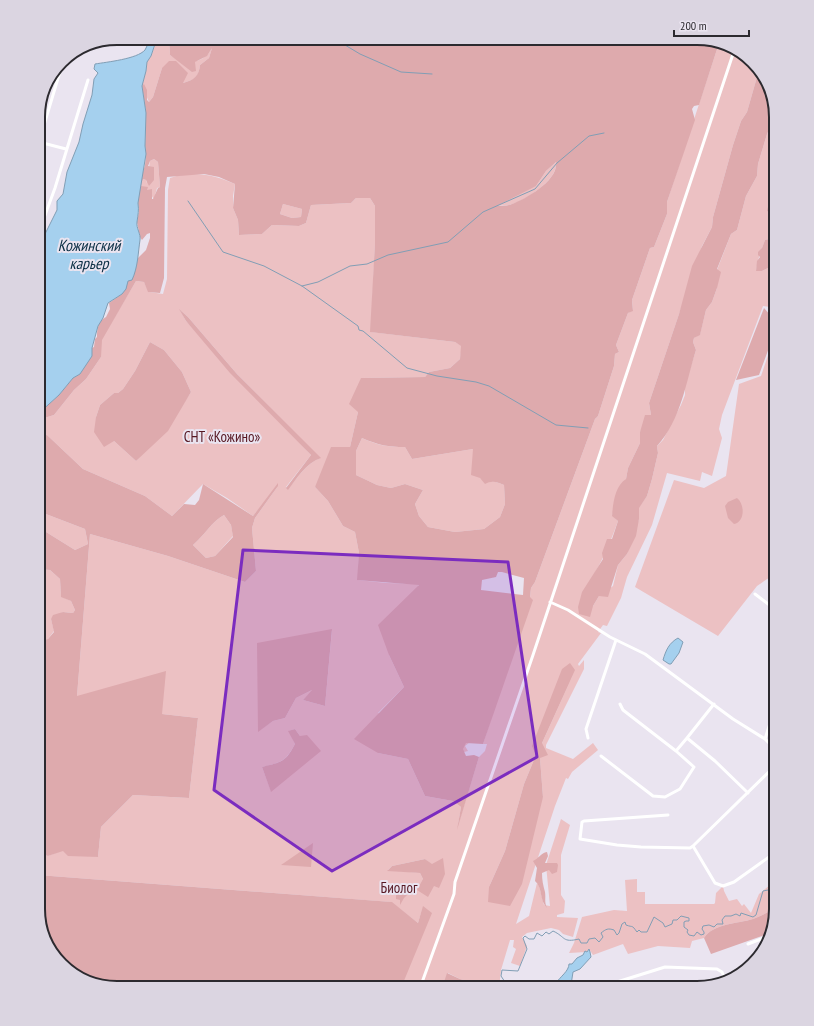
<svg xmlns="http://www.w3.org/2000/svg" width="814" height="1026" font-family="'PT Sans Narrow',sans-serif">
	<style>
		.green { fill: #ecc1c3; fill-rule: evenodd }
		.forest { fill: #deaaad; fill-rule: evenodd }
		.water { fill: #a5d0ee; stroke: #819eb5 }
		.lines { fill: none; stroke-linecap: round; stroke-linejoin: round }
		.stream { stroke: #819eb5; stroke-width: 1 }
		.minor { stroke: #fff; stroke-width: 3 }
		.marked { fill: #7b2cbf; fill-opacity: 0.2; stroke: #7b2cbf; stroke-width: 3; stroke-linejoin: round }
		.labels { text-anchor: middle; stroke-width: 4; stroke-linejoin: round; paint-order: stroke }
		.park-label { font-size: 15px; fill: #561722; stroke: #eae4f0 }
		.water-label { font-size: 16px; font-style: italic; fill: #0c2f45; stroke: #eae4f0 }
		.rim { fill: none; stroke: #2c2a2f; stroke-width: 2 }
	</style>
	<rect width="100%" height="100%" fill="#eae4f0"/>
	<path class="green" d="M158 38H169L170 55C181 63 195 65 206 56 209 54 211 49 213 45L209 58 200 65C199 77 194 80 183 83L162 68 153 97 149 102 142 86 146 71 147 62 151 56Z
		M719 43 736 49 759 70 747 112 741 121 733 145 713 217 712 227 702 246 649 403 651 415 640 432V443L628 468 626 479 612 515 618 521C609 547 598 570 583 592L593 606 599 596 613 586 618 565 627 554 639 519V507L647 496 652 479 658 453 657 446 663 440 681 405 685 395V385L696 350 693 342 694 338 700 334 706 310 712 302 717 288V270L731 234 737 230 746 196 757 176 758 164 767 134 776 116V208L767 210 775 212C775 220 771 228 772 236L769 239 765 240 758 260 756 271H762L776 264V298L770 307 763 306 722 415 719 429 722 438 712 476 702 472 700 481 667 473 652 525 627 577 621 598 607 626 603 625 598 632 601 633 578 664 579 666 584 660V669L546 745V748L573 759 593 743 598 750 572 772 568 779 566 778 555 806 516 924 529 916 537 883 539 886 544 905 550 906 546 865 561 819 570 825 561 855V895L565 901 564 913 557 915V917L578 918 573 937 563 934 559 930 551 928 527 933 522 937 527 946 520 966 511 963 516 949 513 947 514 940H510L501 970 499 988H481V985L460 979 448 973 442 988H401L423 907 418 923 391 902 38 875V853L48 856 63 850 98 857 101 827 133 795 189 798 198 718 162 714 77 696 90 534 168 556 245 582 256 571 252 528 255 518 278 486 253 516 227 498 203 484 172 516 145 496 83 469 47 435 39 437 42 434 41 419 54 415 74 390 86 379 101 357V340L136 281 144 282 149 292 163 294 167 279 168 190 170 178C192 170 215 175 235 184L233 196V208L238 220 239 235 262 234 272 225 299 226 306 223 311 205 351 203 356 198H370L375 206V243L371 332 455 342 462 346 460 359 450 368 429 372 425 377 361 378 358 412 350 447 315 487 328 501 343 526 355 532 359 553 358 580 386 583 419 584 389 655 404 687 378 713 470 742 465 746 468 751 464 752 378 753 408 759 425 796 453 801 461 807 458 825 479 757 485 751 487 744H483L530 597 531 588 535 582 595 419 598 416 614 366 615 354 619 352 616 345 628 313 633 310 632 300 650 248 654 247 667 214V202ZM180 310 188 317 237 374 320 458C306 464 298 477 288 489L286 487 311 455 186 321ZM150 342 164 350 182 372 191 392 176 415 136 461 114 441 96 417 100 405 114 393H118L123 389 135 371ZM332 630 325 706 303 700 314 689 296 698 285 718 273 721 258 731ZM575 670 542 743 540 758 543 797 489 887 505 851 524 784 536 755ZM295 729 300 736 271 791 262 767C282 762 285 762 295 744L289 731ZM425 859 431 864 417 890 423 879 420 873 388 870 392 866Z
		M154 159 158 162 160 187 157 188 154 199 147 190 141 186 143 179 146 180 147 183 150 161Z
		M556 162C559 179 526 200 512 204 508 206 503 205 499 206L497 211 490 193 536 186 546 171Z
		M283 204 302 209 301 217 292 218 280 214Z
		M776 317V573L757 586 718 636 635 587 674 480 704 488 726 476 739 384 761 376 773 341Z
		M362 438C377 445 387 447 405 447L412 459 473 449 480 478C488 481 496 481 504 485L505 504 500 517 484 529 455 532 428 527 419 516 415 504 423 490 405 484 391 488 377 485 356 475V451Z
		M38 511 85 529 88 544 75 550 38 527Z
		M224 515 231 525 233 536 215 556 206 558 193 545C204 536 212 521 224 515Z
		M38 569 50 570 60 579 61 596 71 601 75 610 73 613 63 612 51 619 54 631 48 639 43 640 38 638Z
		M637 879V892H645V904H714L715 903 716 893 723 886 724 891 729 901 737 899 742 906 744 904 751 913 759 894 776 880V907C769 912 761 916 753 919 737 924 714 923 704 938L692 941 690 948 658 946 628 954 623 944 593 955 589 949 586 952 569 953 574 943 582 917 614 910 627 911 625 880Z"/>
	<path class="forest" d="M169 38H702L719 43 699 105 694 106 692 109 695 120 667 202V214L654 247 650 248 632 300 633 311 628 313 616 345 619 352 615 354 614 366 598 416 595 419 535 582 531 588 530 597 533 600 483 744 466 743 463 749 466 756 474 755 479 757 457 830 461 807 453 801 425 796 408 759 378 753 354 739 404 687 389 655 378 625 419 585 357 580 359 553 355 532 343 526 328 501 315 487 331 447H350L358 412 349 404 361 378 425 377 429 372 450 368 460 359 461 346 455 342 370 332 375 243V206L370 198H356L351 203 311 205 306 223 299 226 272 225 262 234 239 235 238 220 233 208 235 184 219 177 204 174 167 177 165 188 164 278 160 293 148 292 144 282 136 281 102 340 101 357 86 379 74 390 54 415 41 419 42 434 40 436 47 435 83 469 145 496 172 516 184 504 195 505 199 500 203 484 253 516 278 483V486L255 518 252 528 256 571 245 582 168 556 90 534 77 696 166 671 162 714 198 718 189 798 133 795 101 827 98 857 68 856 63 851 48 856 38 853V678L41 679V672L38 675V638L43 640 48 639 54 632 51 619 53 615 63 612 73 613 75 610 71 601 61 597 60 579 50 570 38 569V527L75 550 88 544 85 529 38 511V414L59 395 73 378 80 374 92 356V348L94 347 95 339 97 337C97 329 98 321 106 317L110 309 109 303 122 294 128 281 133 277 138 258 146 250 150 238V233L147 234 142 240 140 237 137 222 139 211 138 203 140 182 145 165 146 154 145 146 146 113 142 86 144 84 147 90V100L149 102 153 97 162 68 169 61H176L188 73 183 83C194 80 199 76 200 65L209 58 212 48 207 56 195 62 196 71 192 72 170 55ZM154 159 158 162 160 187 158 188 153 199H152V189L147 190 148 187 141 186 143 179 146 180 149 186 154 180V167L148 166 150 161ZM556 162C559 180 526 199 512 204 508 206 501 206 497 206L536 186 546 171ZM283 204 302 209 301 217 292 218 280 214ZM362 438C378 445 388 447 405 447L412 459 473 449 471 475 480 478 485 484C492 480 497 482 504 485L505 504 500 517 484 529 455 532 428 527 419 516 415 504 423 490 405 484 391 488 377 485 356 475V451ZM224 515 231 525 233 537 215 556 206 558 193 545C204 536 212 521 224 515ZM498 572H502L524 578 523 595 481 590 482 580 496 577Z
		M759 70 763 73 776 116 767 134 758 164 757 176 746 196 737 230 731 234 717 269 721 272 717 288 712 302 706 310 700 335 694 338 693 342 696 350C686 382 681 420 657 446L658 453 652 479 647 496 639 508V519L636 536 627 554 618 565 608 597 599 596 593 606 590 617 579 614 578 607 582 592 603 559 602 553 607 539H612L618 521 612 516C613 503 615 486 626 479L628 468 640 443V432L645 415H651L649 403 679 314 692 266 712 227 713 217 733 145 741 121 747 112Z
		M768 207 774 209 776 208V264L762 271H756L757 261 760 257 758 255V252L762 248 765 240 769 239 772 236 773 225 775 219 774 217 775 213 767 211Z
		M764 308 771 316 770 345 759 375 736 380Z
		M179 309 188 317 237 374 321 458C306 463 297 478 288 490L286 488 311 455 230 373 186 321Z
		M150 342 164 350 182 372 191 392 168 431 136 461 114 441 104 447 94 432 96 417 100 405 114 393H118L123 389 135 371Z
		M737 498C745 504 745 522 734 524L728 518 725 506 728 502Z
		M332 629 325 706 303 700 312 690 296 698 285 718 273 721 258 732 257 643Z
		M570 663 575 670 542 743 548 755 540 758 543 797 522 884 510 906 488 902 489 887 505 851 524 784 536 755 532 746 562 669Z
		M295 729 300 736 307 735 321 751 271 792 262 767C281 762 285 763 295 744L288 731Z
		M313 843 311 867 281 865Z
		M547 852 548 856 545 863H557L558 865 557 872 552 874 549 870 542 873C542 880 543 885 545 892 546 898 544 902 547 908 539 900 543 888 535 881L537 868 533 861C538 859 541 853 547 852Z
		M443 858 445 874 439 888 434 886 428 897 417 890 423 879 420 873 387 871 392 866 425 859 432 864Z
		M38 875 392 902 418 923 423 906 432 913 401 988H117L78 977 51 953 38 909Z
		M402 887 418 895 410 892 404 898 400 905V900L396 899V892Z
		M776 907 770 933 711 954 704 938C714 923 737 924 753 919 761 916 769 912 776 907Z
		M447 973 460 979 481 985V988H442Z"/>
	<path class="water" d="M151 38H157L151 56 147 62 146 71 142 86 146 113 145 146 146 154 138 203C139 211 138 214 137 222 136 228 141 234 140 240 138 253 138 267 132 280L128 281 126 289 122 294 108 303 103 318 98 326 92 348V356L80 374 73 378 59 395 38 414V248L57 210V201L63 194 67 172 79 142 83 124 92 95 94 79 98 73 94 69 95 64C107 62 137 59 145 50 147 46 149 42 151 38Z
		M678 638 683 642 679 653 671 664H669L663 660C666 650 669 643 678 638Z
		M589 949 590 952 591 957 580 969 573 972 571 985 559 987 556 983C560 977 569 971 569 964H572L577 958 583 955 585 951 587 952Z"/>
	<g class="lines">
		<path class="stream" d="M307 38 308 40 320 43 326 38
			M329 38 335 39 360 54 401 72 432 74
			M188 201 223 252 264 266 302 286 358 326 359 330 363 331 407 368 437 376 476 382 489 386 556 425 588 428
			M302 286 318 282 350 266 367 264 388 255 448 242 483 212 535 189 557 163 589 136 604 133
			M504 988 505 982 501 976 502 970 518 971 527 949 523 938 525 936 529 939H534L537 933 542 936 546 932 549 934 553 931C566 937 562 943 579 939L581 943H587L589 939 595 938 599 942 603 937 601 933C606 929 608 928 614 930L617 935 619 933 622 924 625 922 626 925C634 928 631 924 637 932L639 930 641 932H647L654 917 663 923 665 927 672 924 673 920H677L681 916 689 918V921H686L684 922V927L688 930 687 932 689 935 694 936 697 932 701 935 704 934V932L702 929 703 926 709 925 714 927 717 924H723L722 920 725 916H731L736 914 740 916 741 913 753 917 756 915 763 891 773 889V887L776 883"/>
		<path class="minor" d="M39 142 66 149
			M38 145 62 65
			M44 218 55 188 88 80
			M755 594 776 610
			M550 602 568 610 610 637 645 654 733 719 765 739 776 750
			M620 704 623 710 676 751
			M714 704 687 738 715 761 748 793
			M588 738 586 729 616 640
			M765 739 772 717 776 696
			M601 756 653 796 665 797 680 789 694 767 676 751 687 738
			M668 815 584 821 582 822 580 839 617 845 641 847 690 848 693 846 715 883 723 886 734 882 776 852
			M693 846 776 765
			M748 944 769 936
			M420 988 454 894 455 882 533 655 735 48
			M619 988 617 982 665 967 717 969 722 972 725 979"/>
	</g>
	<path class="marked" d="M243 550 508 562 537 757 332 871 214 790Z"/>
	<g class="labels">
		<g class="park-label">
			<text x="222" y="442">СНТ «Кожино»</text>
			<text x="399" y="893">Биолог</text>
		</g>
		<g class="water-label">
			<text x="89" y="251">Кожинский<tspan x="89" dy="18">карьер</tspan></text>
		</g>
	</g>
	<path d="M0 0H814V1026H0ZM117 45H697A72 72 0 0 1 769 117V909A72 72 0 0 1 697 981H117A72 72 0 0 1 45 909V117A72 72 0 0 1 117 45Z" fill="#dbd5e1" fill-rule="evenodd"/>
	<path class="rim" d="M117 45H697A72 72 0 0 1 769 117V909A72 72 0 0 1 697 981H117A72 72 0 0 1 45 909V117A72 72 0 0 1 117 45Z"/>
	<path d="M674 30v6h75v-6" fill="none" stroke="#2c2a2f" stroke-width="2"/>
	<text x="680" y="30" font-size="12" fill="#2c2a2f" stroke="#eae4f0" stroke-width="3" paint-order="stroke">200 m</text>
</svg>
